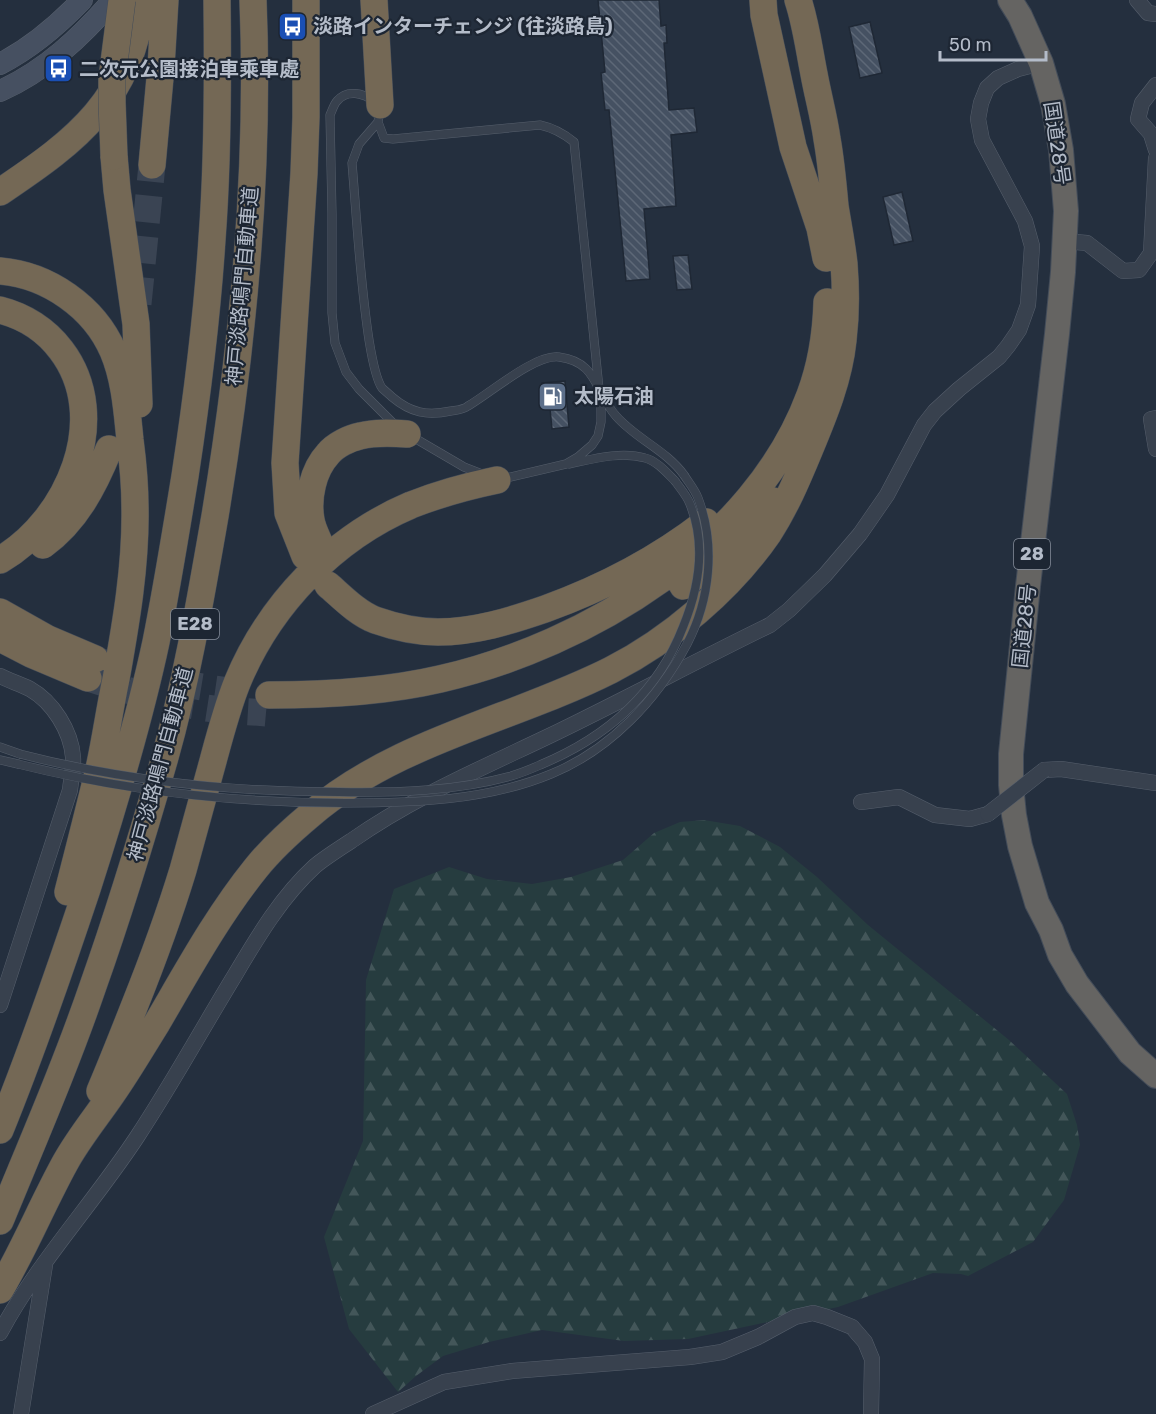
<svg xmlns="http://www.w3.org/2000/svg" width="1156" height="1414" font-family="Rubik,'Noto Sans JP',sans-serif">
	<style>
		.forest { fill: url(#forest-firs) }
		.building { fill: url(#building-back-hatch); stroke: #1f2835; stroke-width: 1.5 }
		.lines { fill: none; stroke-linecap: round; stroke-linejoin: round }
		.motorway-tunnel { stroke: #3a4453; stroke-width: 27; stroke-dasharray: 27 14; stroke-linecap: butt }
		.service-casing { stroke: #565f6c; stroke-width: 9 }
		.minor-casing { stroke: #565f6c; stroke-width: 16 }
		.secondary-casing { stroke: #565f6c; stroke-width: 22 }
		.trunk-casing { stroke: #434c59; stroke-width: 26 }
		.motorway-casing { stroke: #434c59; stroke-width: 28 }
		.service { stroke: #38414e; stroke-width: 8 }
		.minor { stroke: #38414e; stroke-width: 15 }
		.secondary { stroke: #465061; stroke-width: 21 }
		.trunk { stroke: #656462; stroke-width: 24 }
		.motorway { stroke: #746855; stroke-width: 27 }
		.service-bridge-casing { stroke: #565f6c; stroke-width: 9; stroke-linecap: butt }
		.minor-bridge-casing { stroke: #565f6c; stroke-width: 16; stroke-linecap: butt }
		.motorway-bridge-casing { stroke: #434c59; stroke-width: 28; stroke-linecap: butt }
		.service-bridge { stroke: #38414e; stroke-width: 8 }
		.minor-bridge { stroke: #38414e; stroke-width: 15 }
		.motorway-bridge { stroke: #746855; stroke-width: 27 }
		.labels { text-anchor: middle; stroke-width: 4.5; stroke-linejoin: round; paint-order: stroke }
		.shield { fill: #1d2633; stroke: #878f9c; stroke-width: 1.5 }
		.shield-label { font-size: 18px; font-weight: bold; fill: #b4bcc9 }
		.poi-label { font-size: 20px; font-weight: bold; fill: #b4bcc9; stroke: #1d2633; text-anchor: start }
		.street-label { font-size: 20px; fill: #b4bcc9; stroke: #1d2633 }
	</style>
	<defs>
		<pattern id="forest-firs" width="22" height="20" patternUnits="userSpaceOnUse" patternTransform="scale(1.5)"><rect width="22" height="20" fill="#263c3f"/><path d="M5 1l3.5 6h-7zM16 11l3.5 6h-7z" fill="#435659"/></pattern>
		<pattern id="building-back-hatch" width="6" height="6" patternUnits="userSpaceOnUse" patternTransform="scale(1.5)"><rect width="6" height="6" fill="#455162"/><path d="M-1 5l2 2M0 0l6 6M5-1l2 2" fill="none" stroke="#5d6877"/></pattern>
	</defs>
	<rect width="100%" height="100%" fill="#242f3e"/>
	<path class="forest" d="M704 820 740 826 780 847 817 877 868 925 1009 1040 1067 1094 1077 1125 1080 1145 1064 1200 1033 1242 968 1276 961 1274 933 1273 838 1307 688 1339 624 1341 542 1330 489 1342 443 1356 416 1376 398 1392 349 1329 324 1237 363 1141 366 980 394 889 449 867 487 879 532 884 571 877 623 860 654 833 680 822Z"/>
	<path class="building" d="M598 0H659L661 26 666 25 667 43H664L669 110 694 108 697 132 671 135 676 206 644 209 650 279 626 281 609 110H605L601 73 605 72Z
		M870 22 882 73 860 78 849 27Z
		M902 192 913 241 894 245 883 197Z
		M688 255 692 289 677 290 673 256Z
		M565 381 569 427 552 429 550 409H544L542 383Z"/>
	<g class="lines">
		<path class="motorway-tunnel" d="M138 304 152 165
			M319 542 338 574
			M96 660C151 679 197 688 255 694
			M88 678C125 690 162 701 201 707 222 711 244 711 266 713"/>
		<defs>
			<path id="service" d="M374 101C363 93 347 89 337 101 334 104 332 111 330 115L332 214V313L335 343 346 372 359 389 396 426
				M380 109 378 122 359 144 352 163C357 222 360 281 369 340 371 352 375 378 382 388 385 391 389 394 392 397 411 413 427 416 451 411 457 410 463 410 468 406 489 394 535 354 559 357 598 362 594 391 616 416 636 439 666 450 684 475
				M378 122 384 138 393 139 540 125C554 128 563 133 574 142L601 408V422L598 436 592 445 578 457 566 464 502 479
				M411 436 464 467 482 474
				M569 464C593 459 621 451 645 458 657 461 667 473 675 481
				M0 747 20 754
				M0 760 18 764"/>
			<path id="minor" d="M1137 0 1148 13 1156 14
				M1156 85 1142 103 1138 119 1151 134 1156 150
				M1064 241 1087 243 1123 271 1139 270 1151 253 1156 158
				M1156 418 1151 419 1156 449
				M0 676C10 681 20 684 30 689 53 702 71 731 73 757 74 768 71 779 70 790L0 1005
				M1044 770 1061 769 1156 783
				M861 802 899 797 935 815 970 819 988 814
				M0 1333C38 1262 93 1204 137 1137 172 1084 202 1029 235 975 258 936 282 896 315 866 326 857 339 849 351 841 412 798 480 769 547 737 622 701 696 661 770 625L789 610 825 575 860 534 887 495 924 425 935 411 959 389 999 357 1008 346 1019 330 1028 305 1032 246 1025 221 982 140 978 119 981 103 987 88 998 78 1018 69 1041 63
				M21 1414 45 1265
				M373 1414 444 1382 512 1371 690 1357 722 1352 758 1337 795 1317 813 1313 827 1317 852 1327 865 1342 872 1359 871 1414"/>
			<path id="secondary" d="M0 64C31 48 58 25 82 0
				M0 91C45 71 81 37 113 0"/>
			<path id="trunk" d="M1010 0 1020 16 1041 63 1053 104 1061 150 1066 211 1063 272 1057 334 1028 586 1011 754V785L1014 815 1020 846 1037 903 1051 930 1060 955 1077 984 1130 1053 1156 1076"/>
			<path id="motorway" d="M374 0 380 105
				M763 0 764 15 793 147 820 228 826 258
				M114 156 117 190 136 324 139 404
				M152 165 161 67 165 0
				M0 192C79 139 130 100 143 0
				M0 271C48 275 94 307 113 351 125 379 127 411 130 440 133 463 135 485 135 508 136 565 126 623 116 679 110 707 106 736 100 764 90 807 79 849 68 892
				M0 310C24 316 46 330 61 350 113 418 68 521 0 560
				M319 542C316 535 312 527 311 520 307 498 313 470 328 454 335 445 350 438 360 436 375 432 392 433 407 434
				M43 545C76 521 94 486 109 449
				M305 556 288 513 285 463 304 173 306 117V0
				M328 585C342 597 357 613 375 620 395 627 417 632 438 632 475 632 510 621 545 609 603 588 657 560 706 522
				M683 586C716 560 745 533 773 501
				M0 612 48 639 95 659
				M0 638 31 654 88 678
				M269 695C326 695 384 692 440 679 588 645 755 544 810 395 821 366 826 334 827 302
				M100 1091C112 1063 123 1035 134 1007 152 962 169 916 183 870 193 834 203 797 213 761 220 735 227 708 237 683 269 605 333 538 411 505 439 494 468 486 497 480
				M0 1130C32 1051 60 970 87 889 113 808 138 726 156 642 167 587 176 531 185 476 197 397 207 318 212 239 218 160 218 79 217 0
				M0 1221C32 1143 66 1065 93 986 120 910 143 834 165 757 187 679 201 596 215 516 243 347 260 171 253 0
				M0 1290C24 1249 42 1205 65 1163 78 1139 97 1116 112 1094 128 1071 142 1047 157 1023 188 970 218 915 256 868 272 848 291 831 310 815 396 741 512 720 611 670 670 640 730 589 768 534 785 508 797 480 809 451 824 415 839 379 843 340 846 315 846 289 844 264 842 245 838 225 835 206 833 184 831 161 827 139 824 117 818 96 814 74 809 49 806 24 798 0"/>
		</defs>
		<use href="#service" class="service-casing"/>
		<use href="#minor" class="minor-casing"/>
		<use href="#secondary" class="secondary-casing"/>
		<use href="#trunk" class="trunk-casing"/>
		<use href="#motorway" class="motorway-casing"/>
		<use href="#service" class="service"/>
		<use href="#minor" class="minor"/>
		<use href="#secondary" class="secondary"/>
		<use href="#trunk" class="trunk"/>
		<use href="#motorway" class="motorway"/>
		<defs>
			<path id="service-bridge" d="M20 754C125 781 232 792 339 792 396 793 456 791 511 776 521 773 531 769 540 765 605 738 657 694 683 627 699 588 706 544 690 504 687 496 680 488 675 481
				M18 764C126 791 233 803 344 803 413 803 486 801 551 774 610 750 657 700 687 644 710 600 716 545 698 498 695 490 689 483 684 475"/>
			<path id="minor-bridge" d="M988 814 1044 770"/>
			<path id="motorway-bridge" d="M114 156 112 102V78L122 0"/>
		</defs>
		<use href="#service-bridge" class="service-bridge-casing"/>
		<use href="#minor-bridge" class="minor-bridge-casing"/>
		<use href="#motorway-bridge" class="motorway-bridge-casing"/>
		<use href="#service-bridge" class="service-bridge"/>
		<use href="#minor-bridge" class="minor-bridge"/>
		<use href="#motorway-bridge" class="motorway-bridge"/>
	</g>
	<defs>
		<symbol id="bus-square" viewBox="-11 -11 22 22"><rect x="-9" y="-9" width="18" height="18" rx="4" fill="#1a4fb4" stroke="#1d2633"/><path d="M-5-6H5V4H4V6H2V4H-2V6H-4V4H-5ZM-3.5-4V0h7V-4ZM-3.5 1.2v1.5H-2V1.2ZM2 1.2v1.5H3.5V1.2Z" fill="#fff"/></symbol>
		<symbol id="fuel-square" viewBox="-11 -11 22 22"><rect x="-9" y="-9" width="18" height="18" rx="4" fill="#5c6f8a" stroke="#1d2633"/><path d="M-5.5-6h7V0h2V4h1.3V-2.5L3-4.5l.8-.8L6-3V5H2.5V1h-1V6h-7ZM-4.2-4.7v3.2H.2V-4.7Z" fill="#fff"/></symbol>
	</defs>
	<g fill-rule="evenodd">
		<use href="#bus-square" x="276" y="10" width="33" height="33"/>
		<use href="#bus-square" x="42" y="52" width="33" height="33"/>
		<use href="#fuel-square" x="536" y="380" width="33" height="33"/>
	</g>
	<g class="labels">
		<g class="shield">
			<rect x="1014" y="539" width="36" height="30" rx="4.5"/>
			<rect x="171" y="609" width="48" height="30" rx="4.5"/>
		</g>
		<g class="shield-label">
			<text x="1032" y="560">28</text>
			<text x="195" y="630">E28</text>
		</g>
		<g class="poi-label">
			<text x="313" y="33">淡路インターチェンジ (往淡路島)</text>
			<text x="79" y="76">二次元公園接泊車乘車處</text>
			<text x="574" y="403">太陽石油</text>
		</g>
		<g class="street-label">
			<text transform="translate(1057 143) rotate(82)" y="7">国道28号</text>
			<text transform="translate(242 286) rotate(-85)" y="7">神戸淡路鳴門自動車道</text>
			<text transform="translate(1024 626) rotate(-84)" y="7">国道28号</text>
			<text transform="translate(160 764) rotate(-75)" y="7">神戸淡路鳴門自動車道</text>
		</g>
	</g>
	<path d="M940 51v9h106v-9" fill="none" stroke="#b4bcc9" stroke-width="3"/>
	<text x="949" y="51" font-size="18" fill="#b4bcc9" stroke="#1d2633" stroke-width="4.5" paint-order="stroke">50 m</text>
</svg>
